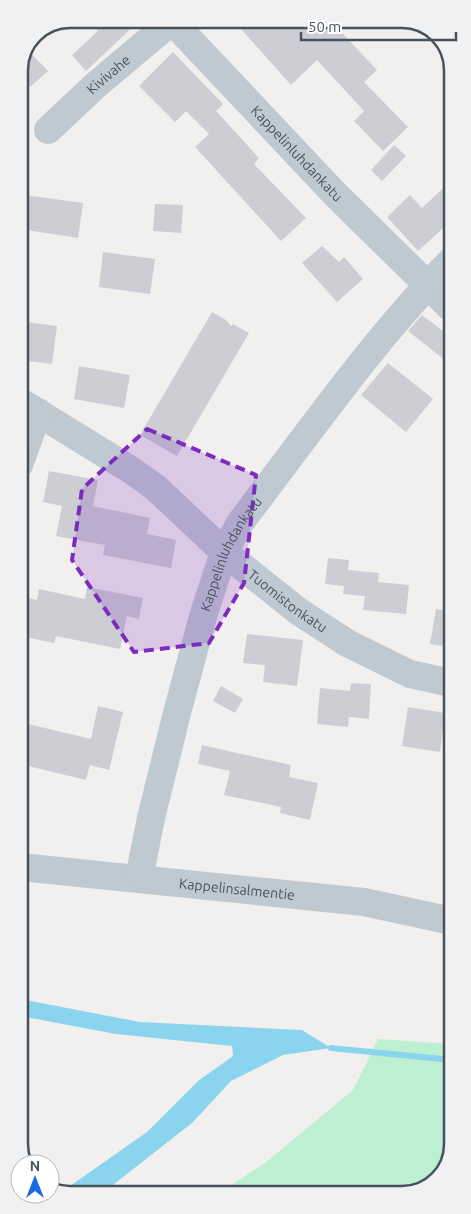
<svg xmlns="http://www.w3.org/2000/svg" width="471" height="1214" font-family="Ubuntu,sans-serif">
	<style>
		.green { fill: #bdf0d2 }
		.water { fill: #8ad5ed }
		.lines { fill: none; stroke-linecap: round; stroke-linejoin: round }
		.stream { stroke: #8ad5ed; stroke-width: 6 }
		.building { fill: #ccced4 }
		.minor { stroke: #bfc9d1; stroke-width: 28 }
		.marked { fill: #7b2cbf; fill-opacity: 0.2; stroke: #7b2cbf; stroke-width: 4; stroke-dasharray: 10 6; stroke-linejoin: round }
		.labels { text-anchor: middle; stroke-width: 4.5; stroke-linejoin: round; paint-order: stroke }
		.street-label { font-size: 14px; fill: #47525d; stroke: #fff }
		.rim { fill: none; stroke: #47525d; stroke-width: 2.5 }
	</style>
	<rect width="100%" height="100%" fill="#f2efef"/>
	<path class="green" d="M378 1039 452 1044V1145L442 1175 415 1193 217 1194 265 1163 353 1090Z"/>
	<path class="water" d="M20 999 140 1022 302 1030 331 1048 283 1055 231 1081 192 1123 100 1195H66L60 1193 147 1132 198 1081 233 1056 232 1046 116 1034 20 1016Z"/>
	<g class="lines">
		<path class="stream" d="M331 1048 452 1060"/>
	</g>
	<path class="building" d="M86 19H141L86 71 72 55 98 31Z
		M232 19H283L290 27 298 19H329L377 70 364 82 408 127 383 151 354 121 364 111 317 60 291 85Z
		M27 49 48 71 30 87 19 75V66Z
		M173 52 223 104 216 111 259 158 254 164 306 218 281 241 195 147 209 134 186 111 175 122 139 86Z
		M394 145 406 156 382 181 371 170Z
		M451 181V221L418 251 387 217 410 195 422 208Z
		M25 195 83 203 78 238 20 229Z
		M155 204 183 205 181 233 153 231Z
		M322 246 339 262 344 257 363 279 337 302 302 263Z
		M103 252 155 259 150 294 99 287Z
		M212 312 226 320 231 326 233 324 249 333 177 456 140 435Z
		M422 315 451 337V365L408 331Z
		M19 321 57 326 52 364 19 360Z
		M388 363 433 399 406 432 361 395Z
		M79 366 130 375 124 408 74 399Z
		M49 471 98 480 93 506 150 518 147 534 176 540 171 568 103 555 105 545 56 536 62 506 43 502Z
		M328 558 349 560 348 570 379 573 378 582 409 585 406 614 363 610 365 596 343 594 344 586 325 584Z
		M87 587 143 598 139 619 127 616 120 649 56 636 54 643 20 636V596L37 600 39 589 85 599Z
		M436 609 451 611V647L430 644Z
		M247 634 303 640 297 686 263 682 265 665 243 663Z
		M351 683 371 684 369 719 349 717 348 727 317 724 320 688 350 691Z
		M221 686 243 699 235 713 213 701Z
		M98 706 123 712 109 770 90 765 86 780 20 764V722L91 739Z
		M408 707 445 713 440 752 402 746Z
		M202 745 291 765 289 777 318 783 310 820 280 813 281 807 224 795 230 771 198 764Z"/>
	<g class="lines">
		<g class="minor">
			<path id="s1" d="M170 19 335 194 451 308"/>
			<path id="s2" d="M48 130 97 84 172 21"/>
			<path id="s3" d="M19 401 131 470 156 488 224 552 298 611 347 643 410 674 451 683"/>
			<path d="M19 465 38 412"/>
			<path id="s4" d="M20 867 364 902 452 921"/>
			<path id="s5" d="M139 878 151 818 178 709 204 613 224 552 240 523C308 434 373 340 451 261"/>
		</g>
	</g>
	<path class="marked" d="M147 429 256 475 244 583 209 643 134 652 72 560 82 489Z"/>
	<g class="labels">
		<g class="street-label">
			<text dy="5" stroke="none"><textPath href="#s2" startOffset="82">Kivivahe</textPath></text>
			<text dy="5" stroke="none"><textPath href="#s1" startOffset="185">Kappelinluhdankatu</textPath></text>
			<text dy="5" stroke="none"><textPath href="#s5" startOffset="338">Kappelinluhdankatu</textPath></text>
			<text dy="5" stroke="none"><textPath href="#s3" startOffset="336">Tuomistonkatu</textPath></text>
			<text dy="5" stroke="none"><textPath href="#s4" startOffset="218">Kappelinsalmentie</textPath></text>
		</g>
	</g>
	<path d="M0 0H471V1214H0ZM70 28H402A42 42 0 0 1 444 70V1144A42 42 0 0 1 402 1186H70A42 42 0 0 1 28 1144V70A42 42 0 0 1 70 28Z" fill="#f0f1f2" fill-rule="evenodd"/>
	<path class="rim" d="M70 28H402A42 42 0 0 1 444 70V1144A42 42 0 0 1 402 1186H70A42 42 0 0 1 28 1144V70A42 42 0 0 1 70 28Z"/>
	<g transform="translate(35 1179)"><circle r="24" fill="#ffffff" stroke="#b5babe"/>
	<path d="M0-4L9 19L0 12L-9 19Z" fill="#176be3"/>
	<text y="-8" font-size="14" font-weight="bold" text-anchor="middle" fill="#47525d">N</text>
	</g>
	<path d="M301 32v8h155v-8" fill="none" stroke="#47525d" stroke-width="2.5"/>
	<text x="308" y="32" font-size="15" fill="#47525d" stroke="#ffffff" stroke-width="4" paint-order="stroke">50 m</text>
</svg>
